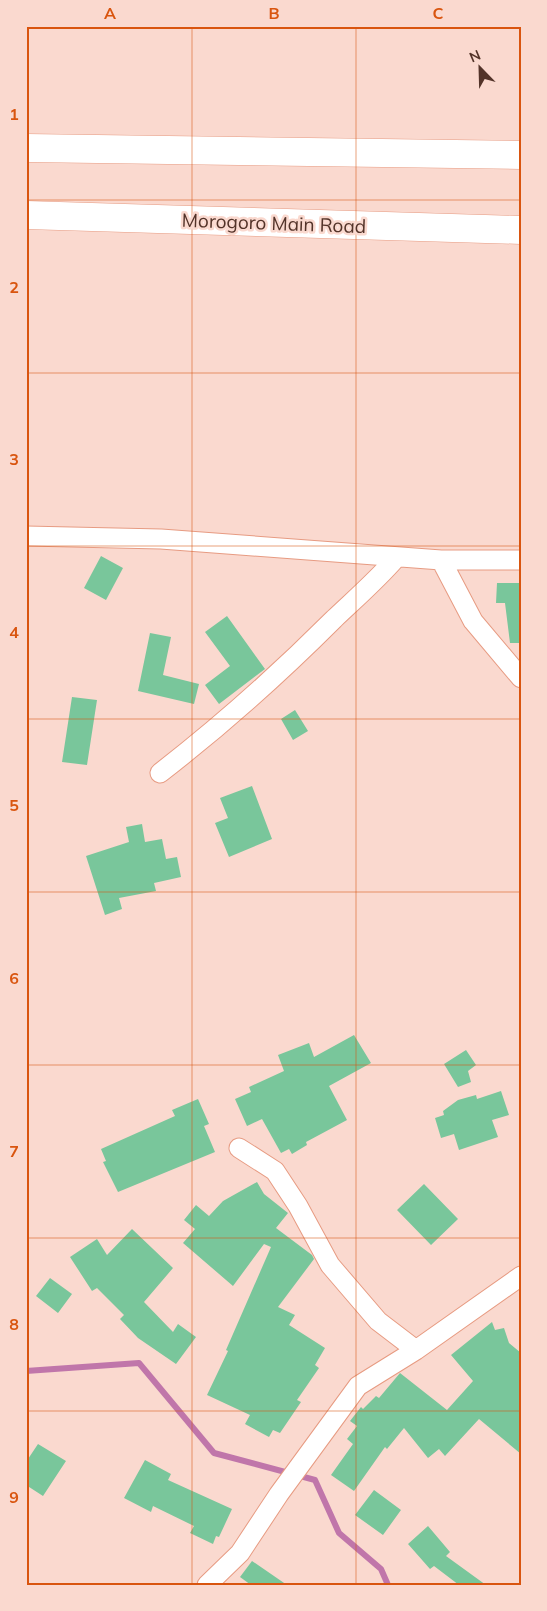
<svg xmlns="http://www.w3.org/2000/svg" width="547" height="1611" font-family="Mulish,sans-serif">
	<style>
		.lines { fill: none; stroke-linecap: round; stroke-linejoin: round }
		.stream { stroke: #c076aa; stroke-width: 6 }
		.building { fill: #79c69b }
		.street-casing { stroke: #e79b82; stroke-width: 21 }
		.highway-casing { stroke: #e79b82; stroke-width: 29 }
		.street { stroke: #fff; stroke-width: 19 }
		.highway { stroke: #fff; stroke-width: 28 }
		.grid { fill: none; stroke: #d9550f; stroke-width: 1; stroke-opacity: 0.55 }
		.labels { text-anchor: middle; stroke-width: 5; stroke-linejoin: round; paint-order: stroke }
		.street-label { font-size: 19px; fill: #533329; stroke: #fad9cf }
		.neatline { fill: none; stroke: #d9550f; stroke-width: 2 }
		.grid-label { font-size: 16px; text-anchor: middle; font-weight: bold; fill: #d9550f }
	</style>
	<rect width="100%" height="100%" fill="#fad9cf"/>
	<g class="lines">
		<path class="stream" d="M26 1371 139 1363 214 1453 315 1480 339 1533 381 1569 388 1585"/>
	</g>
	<path class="building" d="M101 556 123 568 106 600 84 588Z
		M497 583H521V643H510L505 603H496Z
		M227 616 265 669 219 704 205 685 230 666 205 632Z
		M150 633 171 637 163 675 199 684 194 704 138 691Z
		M72 697 97 700 87 765 62 762Z
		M295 710 308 731 293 740 281 719Z
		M252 786 272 839 229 857 215 823 228 818 220 798Z
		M142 824 145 842 162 839 166 859 177 857 181 877 154 883 156 891 119 898 122 909 105 915 86 856 129 842 126 827Z
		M354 1035 371 1063 329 1086 347 1120 306 1142 307 1145 292 1154 289 1149 281 1153 262 1119 247 1126 235 1099 251 1092 249 1087 284 1071 278 1055 309 1043 314 1057Z
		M466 1050 476 1065 468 1071 471 1082 458 1087 444 1064Z
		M501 1091 509 1115 492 1120 498 1137 459 1150 454 1134 441 1138 435 1118 444 1115 443 1111 458 1100 476 1095 477 1099Z
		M198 1099 209 1124 204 1126 215 1152 118 1192 103 1162 106 1161 101 1149 175 1116 172 1110Z
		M257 1182 264 1194 288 1213 276 1228 312 1255 314 1259 278 1307 295 1315 289 1325 325 1348 315 1365 319 1368 297 1400 301 1402 280 1433 273 1430 269 1437 245 1424 250 1415 207 1395 228 1351 226 1350 271 1247 264 1244 233 1286 183 1243 195 1229 184 1220 196 1205 209 1216 223 1201Z
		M424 1184 458 1219 431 1245 397 1210Z
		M132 1229 173 1268 144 1302 173 1332 178 1324 196 1337 176 1364 138 1338 120 1319 124 1315 97 1288 92 1291 70 1257 97 1239 107 1255Z
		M50 1278 72 1294 58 1313 36 1296Z
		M492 1322 495 1330 504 1328 509 1343 521 1353V1454L479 1419 445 1456 439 1449 428 1458 404 1428 387 1449 385 1447 354 1491 331 1475 353 1444 347 1439 357 1426 350 1421 361 1407 363 1409 376 1396 379 1398 400 1373 447 1410 473 1381 451 1355Z
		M38 1444 66 1461 43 1496 26 1485V1462Z
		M145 1460 171 1474 168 1480 232 1509 219 1537 216 1536 213 1544 190 1533 194 1526 153 1506 151 1512 124 1498Z
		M374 1490 401 1510 383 1535 355 1515Z
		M428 1526 450 1552 446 1556 486 1585H459L434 1566 430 1569 408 1544Z
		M252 1561 287 1585H251L240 1577Z"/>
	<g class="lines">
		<defs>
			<path id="street" d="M26 536 161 539 441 560H521
				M441 560 473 621 521 678
				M160 773C222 725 279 674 334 619 355 599 377 580 396 558
				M239 1148 275 1171 298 1206 330 1265 378 1321 416 1350
				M207 1585 240 1553 279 1494 358 1386 416 1350 521 1276"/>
			<path id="highway" d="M26 148 521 155
				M26 215 521 230"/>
		</defs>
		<use href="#street" class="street-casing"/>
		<use href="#highway" class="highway-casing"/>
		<use href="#street" class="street"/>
		<use href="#highway" class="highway"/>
	</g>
	<path class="grid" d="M192 26V1585M356 26V1585M26 200H521M26 373H521M26 546H521M26 719H521M26 892H521M26 1065H521M26 1238H521M26 1411H521"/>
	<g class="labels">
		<g class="street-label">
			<text transform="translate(274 223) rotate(2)" y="7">Morogoro Main Road</text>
		</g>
	</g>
	<rect width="547" height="1611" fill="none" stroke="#fad9cf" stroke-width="55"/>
	<g transform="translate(480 68) rotate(337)" stroke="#fad9cf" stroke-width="4" paint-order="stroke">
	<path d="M0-4L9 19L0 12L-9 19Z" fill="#533329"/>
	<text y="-8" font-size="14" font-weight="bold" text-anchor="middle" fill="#533329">N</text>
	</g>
	<rect x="28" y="28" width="492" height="1556" class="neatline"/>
	<g class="grid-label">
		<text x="110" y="19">A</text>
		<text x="274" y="19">B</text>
		<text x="438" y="19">C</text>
		<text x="14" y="120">1</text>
		<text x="14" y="293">2</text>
		<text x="14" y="465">3</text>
		<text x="14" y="638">4</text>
		<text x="14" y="811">5</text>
		<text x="14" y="984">6</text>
		<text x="14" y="1157">7</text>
		<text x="14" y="1330">8</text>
		<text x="14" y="1503">9</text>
	</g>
</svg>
